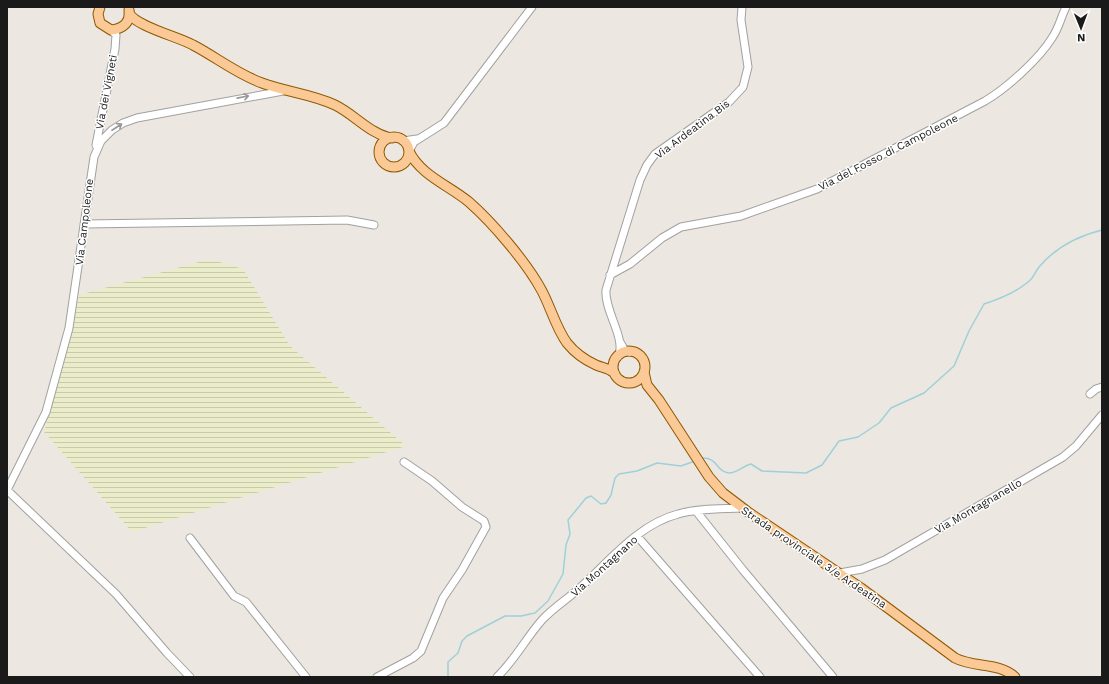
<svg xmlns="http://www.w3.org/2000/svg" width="1109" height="684" font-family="'Work Sans',sans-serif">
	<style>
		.farmland { fill: url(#farmland-rules) }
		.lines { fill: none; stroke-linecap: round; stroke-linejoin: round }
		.stream { stroke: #9fd0da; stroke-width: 1.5 }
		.minor-casing { stroke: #a1a1a1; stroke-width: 9 }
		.major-casing { stroke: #8f5801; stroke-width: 11 }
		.minor { stroke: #fff; stroke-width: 7 }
		.major { stroke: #fbc996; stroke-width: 9 }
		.oneway { stroke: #989898 }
		.labels { text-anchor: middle; stroke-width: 3; stroke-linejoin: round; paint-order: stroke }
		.street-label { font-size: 11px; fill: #1a1a1a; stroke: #fff }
	</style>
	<defs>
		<pattern id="farmland-rules" width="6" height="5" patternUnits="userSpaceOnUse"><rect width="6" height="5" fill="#ebecca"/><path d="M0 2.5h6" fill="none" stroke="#c9caad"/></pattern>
	</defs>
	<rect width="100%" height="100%" fill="#ece7e0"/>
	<path class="farmland" d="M206 260 216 261 243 269 290 346 406 446 132 532 44 432 72 331 79 295Z"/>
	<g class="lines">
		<path class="stream" d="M702 458C718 457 716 472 729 473 737 473 743 466 751 464L762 471 806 473 822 465 839 441 858 437 879 423 891 408 924 393 954 366 969 331 984 304C1000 299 1015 293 1028 282 1033 279 1035 272 1039 267 1055 248 1078 236 1102 230
			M448 677V662L458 653 462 641 467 636 505 616H521L535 613 548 601 563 574 566 545 570 534 568 520 586 498 591 496 601 504 606 503 611 495 615 478 619 474 637 471 657 463 681 466 695 461"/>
		<defs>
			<path id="minor" d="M403 141 417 139
				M96 145 115 49 116 35 111 30
				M409 151 414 142 444 123 532 7
				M84 224 347 220 374 225
				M610 275 630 264 662 238 681 227 741 216 817 189 985 101C1007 88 1039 59 1052 38 1059 28 1061 17 1066 7
				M620 342 624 349 630 352
				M618 357C627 339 604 311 606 290L640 180 647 165 655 154 729 102 743 87 748 67 741 20 742 7
				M1090 394 1096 389 1102 387
				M7 490 46 412 69 328 94 157 101 141 112 130 123 123 137 118 283 91
				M7 490 116 594 167 653 190 677
				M696 511 743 570 833 677
				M637 536 760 677
				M190 538 234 596 246 602 306 677
				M840 573 862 569 885 560 1063 457 1076 446 1102 415
				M377 677 413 658 421 651 443 598 462 570 486 527 484 521 462 507 432 481 404 462
				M497 677C515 660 526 638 542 620 555 606 571 597 584 584 612 558 640 524 678 514 698 508 721 509 742 508"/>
			<path id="major" d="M100 7 98 14 100 23 111 30C123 29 131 22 129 10
				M129 13C135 26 179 37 193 45 216 57 237 74 262 83 286 92 312 94 335 105 354 114 371 135 392 138
				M379 152a15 15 0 1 1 30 0a15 15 0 1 1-30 0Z
				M409 151C420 175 450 186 469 202 493 223 527 263 542 291 551 308 556 328 567 343 575 353 585 360 596 365 603 368 610 368 615 374
				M613 367a16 16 0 1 1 32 0a16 16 0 1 1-32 0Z
				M644 372 647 385 659 400 709 477 723 493 748 512 861 588 955 658C974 668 999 662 1015 677"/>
		</defs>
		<use href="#minor" class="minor-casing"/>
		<use href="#major" class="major-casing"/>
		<use href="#minor" class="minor"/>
		<use href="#major" class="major"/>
	</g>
	<defs><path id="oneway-shaft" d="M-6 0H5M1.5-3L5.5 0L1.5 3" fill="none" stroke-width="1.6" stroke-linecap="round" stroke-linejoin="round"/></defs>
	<g class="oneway">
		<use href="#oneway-shaft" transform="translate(243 97) rotate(-11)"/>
		<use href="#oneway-shaft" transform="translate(117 127) rotate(-33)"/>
	</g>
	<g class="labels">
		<g class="street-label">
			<text transform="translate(106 92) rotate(-79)" y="4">Via dei Vigneti</text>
			<text transform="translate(692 129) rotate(-37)" y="4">Via Ardeatina Bis</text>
			<text transform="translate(888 152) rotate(-27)" y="4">Via del Fosso di Campoleone</text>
			<text transform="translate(84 222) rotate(-83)" y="4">Via Campoleone</text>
			<text transform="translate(978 506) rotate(-30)" y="4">Via Montagnanello</text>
			<text transform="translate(814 557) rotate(34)" y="4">Strada provinciale 3/e Ardeatina</text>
			<text transform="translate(604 566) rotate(-42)" y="4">Via Montagnano</text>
		</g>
	</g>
	<rect width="1109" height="684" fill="none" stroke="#1a1a1a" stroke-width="16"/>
	<g transform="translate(1081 28) rotate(179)" stroke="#ffffff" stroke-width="3" paint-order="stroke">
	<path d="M0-3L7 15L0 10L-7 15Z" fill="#1a1a1a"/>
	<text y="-6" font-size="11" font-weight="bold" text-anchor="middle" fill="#1a1a1a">N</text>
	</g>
</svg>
